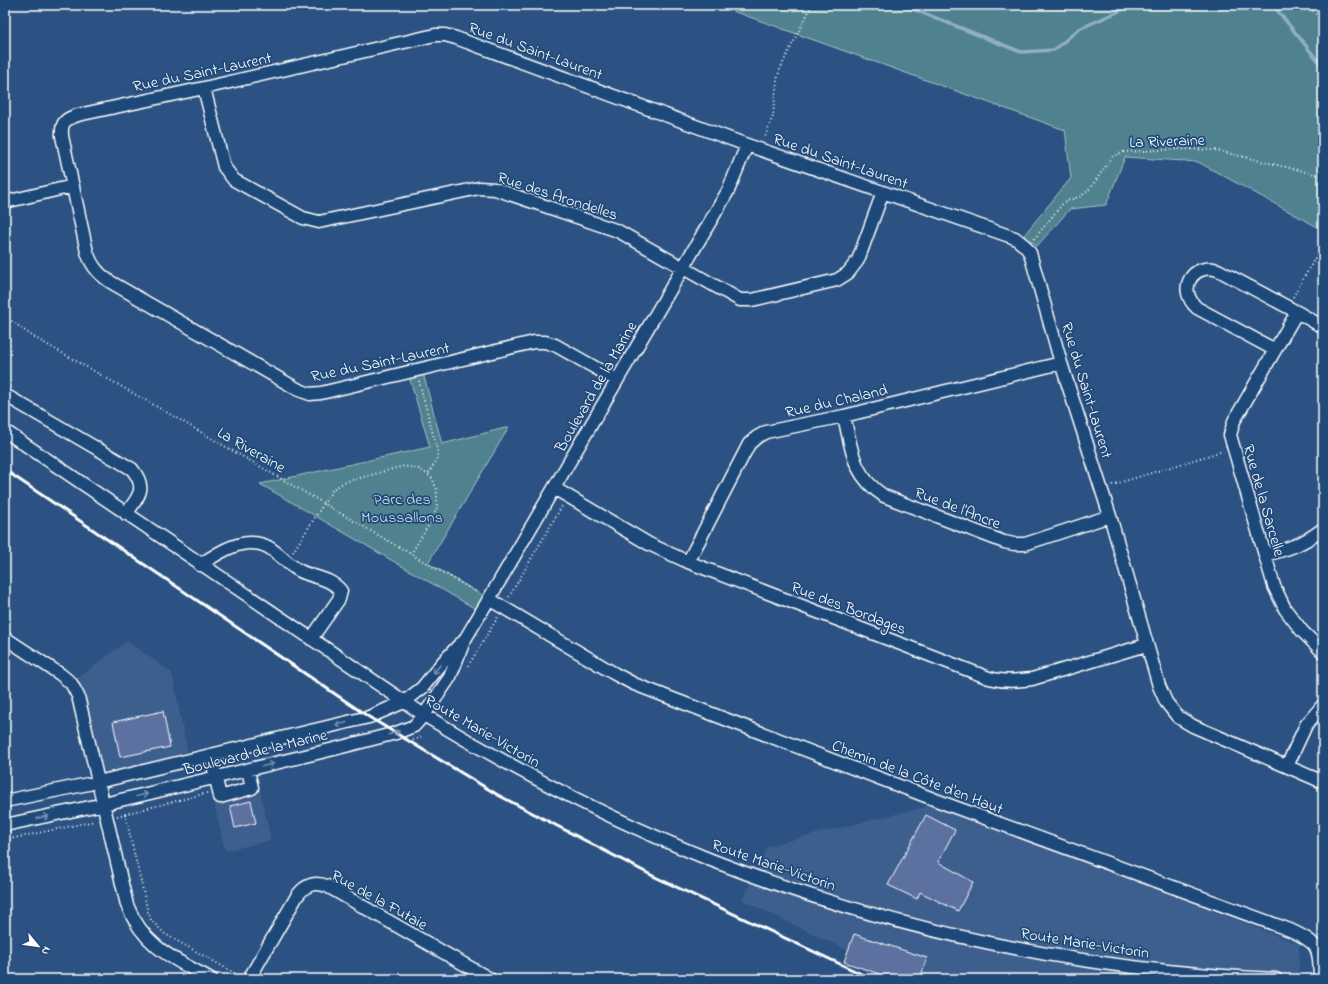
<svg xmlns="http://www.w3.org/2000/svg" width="1328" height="984" font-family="'Indie Flower',sans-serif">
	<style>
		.built { fill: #3e5e8d }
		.green { fill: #50828e; stroke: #a8c0c6 }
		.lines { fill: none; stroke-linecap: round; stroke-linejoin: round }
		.stream { stroke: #91aec8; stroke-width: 3.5 }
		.building { fill: #5d71a1; stroke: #fff }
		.minor-casing { stroke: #fff; stroke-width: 15 }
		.path { stroke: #fff; stroke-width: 2; stroke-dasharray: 1 3; stroke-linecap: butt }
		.minor { stroke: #1f4a7a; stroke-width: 12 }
		.rail { stroke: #fff; stroke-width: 3 }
		.oneway { stroke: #7992af }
		.labels { text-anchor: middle; stroke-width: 3.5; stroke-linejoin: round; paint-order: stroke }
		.street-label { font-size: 16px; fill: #fff; stroke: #1f4a7a }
		.park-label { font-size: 16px; fill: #d3e0e3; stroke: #1f4a7a }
	</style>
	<rect width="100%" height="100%" fill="#2b5282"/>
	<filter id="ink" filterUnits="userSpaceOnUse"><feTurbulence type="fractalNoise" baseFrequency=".025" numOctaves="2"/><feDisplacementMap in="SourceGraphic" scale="8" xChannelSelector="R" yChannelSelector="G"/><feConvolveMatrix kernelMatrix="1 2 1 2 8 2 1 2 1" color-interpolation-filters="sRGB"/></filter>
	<g filter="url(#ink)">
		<path class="built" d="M127 641 172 673 189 760 98 782 71 683Z
			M258 782 271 840 225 851 212 794Z
			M936 804 1299 944V979H908L742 900 760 864 767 846Z"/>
		<path class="green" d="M716 5H1323V230L1198 162 1125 157 1106 205 1070 209 1037 246 1024 235 1071 178 1065 130Z
			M422 369 442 444 509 427 428 563 489 599 481 612 260 484 430 447 408 373Z"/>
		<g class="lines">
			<path class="stream" d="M903 5 1021 52 1054 50 1079 29 1133 5
				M1273 5 1323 67"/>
		</g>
		<path class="building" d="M163 711 170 747 120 757 113 722Z
			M251 801 256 823 235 828 230 806Z
			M926 815 955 830 938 862 973 882 958 911 920 892 917 899 888 885Z
			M854 934 927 958 920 979H894L844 962Z"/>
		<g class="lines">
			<defs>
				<path id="minor" d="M204 88 224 167 234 180 303 218 319 222 479 188 495 189 618 231 740 300H752L837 280 848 273 858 260 883 192
					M5 202 73 186
					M1323 327 1297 312 1234 421 1230 435 1274 586 1285 609 1302 631 1323 652
					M1275 350 1197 308C1176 289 1193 262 1218 270L1297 312
					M617 380 555 345 545 342H534L321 393 310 394 299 390 114 284C100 276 92 267 87 252L62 136C61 122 65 119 78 115L204 88 435 35H445L456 38 747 145 1015 238 1025 246 1030 253 1061 363 1110 516 1159 686 1166 702 1178 717 1193 726 1323 782
					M5 395 132 469C148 489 138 497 126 514
					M844 416C852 450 852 475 884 496L1004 542 1014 544H1025L1110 516
					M5 431 424 715C515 770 611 820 711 860 890 930 1083 971 1276 979
					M554 488 649 544 688 562 989 678C1004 682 1017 681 1032 679L1146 645
					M1265 555C1289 549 1303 544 1323 529
					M688 562 749 444 757 437 766 432 844 416 1061 363
					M200 565C219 552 245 535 268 547 280 554 288 565 300 571 314 578 331 578 341 591L339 599 311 639
					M489 599 615 674 634 684 949 805 1290 930C1320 944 1319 947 1320 979
					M5 638 60 674 71 683 78 696 127 905C144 947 174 959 211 979
					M211 755 220 797 252 788 248 770
					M1287 766 1306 725 1323 705
					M5 801 98 782 369 717 404 702 422 688 443 662 460 644
					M5 825 104 804 334 749 396 733 414 726 424 715 450 677 464 641 489 599 728 191 747 145
					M249 979 297 896C305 885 314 881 327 886L490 979"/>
			</defs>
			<use href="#minor" class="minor-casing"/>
			<path class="path" d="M1307 5 1323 20
				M764 140 773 116 777 80 780 69 812 5
				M1034 239 1064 202 1081 196 1088 191 1113 156 1124 152 1180 149 1215 150 1323 176
				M1293 297 1323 244
				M5 316 32 336 154 405 478 593
				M419 381 438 453 436 461 428 475
				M1112 485 1223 451
				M293 552 333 489 345 482 404 466 419 469 428 475 432 478 437 490V508L431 521 411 554
				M509 597 562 506
				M468 666 498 617
				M413 740 420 738 421 736
				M125 814 148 912 151 920 165 934 238 975
				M117 816 207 793
				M5 840 95 821"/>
			<use href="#minor" class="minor"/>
			<path class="rail" d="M5 470 369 717 498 795 653 876 872 979"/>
		</g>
		<defs><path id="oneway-shaft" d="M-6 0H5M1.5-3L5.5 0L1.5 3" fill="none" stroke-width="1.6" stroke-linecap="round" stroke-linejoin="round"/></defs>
		<g class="oneway">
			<use href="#oneway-shaft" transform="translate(437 669) rotate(128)"/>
			<use href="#oneway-shaft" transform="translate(341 724) rotate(166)"/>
			<use href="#oneway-shaft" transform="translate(394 733) rotate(-18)"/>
			<use href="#oneway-shaft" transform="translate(268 765) rotate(-14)"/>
			<use href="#oneway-shaft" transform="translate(142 795) rotate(-14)"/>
			<use href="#oneway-shaft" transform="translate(43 817) rotate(-12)"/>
		</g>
	</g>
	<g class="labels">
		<g class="street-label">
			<text transform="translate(536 50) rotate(20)" y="6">Rue du Saint-Laurent</text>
			<text transform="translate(202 71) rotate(-12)" y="6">Rue du Saint-Laurent</text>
			<text transform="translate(1167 140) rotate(-2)" y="6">La Riveraine</text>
			<text transform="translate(841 160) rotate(19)" y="6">Rue du Saint-Laurent</text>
			<text transform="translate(558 195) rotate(18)" y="6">Rue des Arondelles</text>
			<text transform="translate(380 361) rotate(-12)" y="6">Rue du Saint-Laurent</text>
			<text transform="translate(595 386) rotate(-60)" y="6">Boulevard de la Marine</text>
			<text transform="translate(1088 390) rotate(73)" y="6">Rue du Saint-Laurent</text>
			<text transform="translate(836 400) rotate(-13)" y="6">Rue du Chaland</text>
			<text transform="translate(252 449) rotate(30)" y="6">La Riveraine</text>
			<text transform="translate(1265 500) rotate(74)" y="6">Rue de la Sarcelle</text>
			<text transform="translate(958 507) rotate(21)" y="6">Rue de l'Ancre</text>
			<text transform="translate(849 607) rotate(21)" y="6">Rue des Bordages</text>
			<text transform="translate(483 730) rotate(30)" y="6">Route Marie-Victorin</text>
			<text transform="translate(255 751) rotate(-14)" y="6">Boulevard de la Marine</text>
			<text transform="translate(918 776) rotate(21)" y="6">Chemin de la Côte d'en Haut</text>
			<text transform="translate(774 864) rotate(19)" y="6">Route Marie-Victorin</text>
			<text transform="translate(380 899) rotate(29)" y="6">Rue de la Futaie</text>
			<text transform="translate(1085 942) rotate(9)" y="6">Route Marie-Victorin</text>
		</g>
		<g class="park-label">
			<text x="402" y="504">Parc des<tspan x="402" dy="18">Moussallons</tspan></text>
		</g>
	</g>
	<rect width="1328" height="984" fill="none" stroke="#1f4a7a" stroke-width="20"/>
	<rect x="10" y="10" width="1308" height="964" fill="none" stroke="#fff" stroke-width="1.5" filter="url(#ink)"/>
	<g transform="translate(38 946) rotate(119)" stroke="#1f4a7a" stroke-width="3" paint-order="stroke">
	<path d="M0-3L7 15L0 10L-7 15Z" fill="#ffffff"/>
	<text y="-6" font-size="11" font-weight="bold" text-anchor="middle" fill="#ffffff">N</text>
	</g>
</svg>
